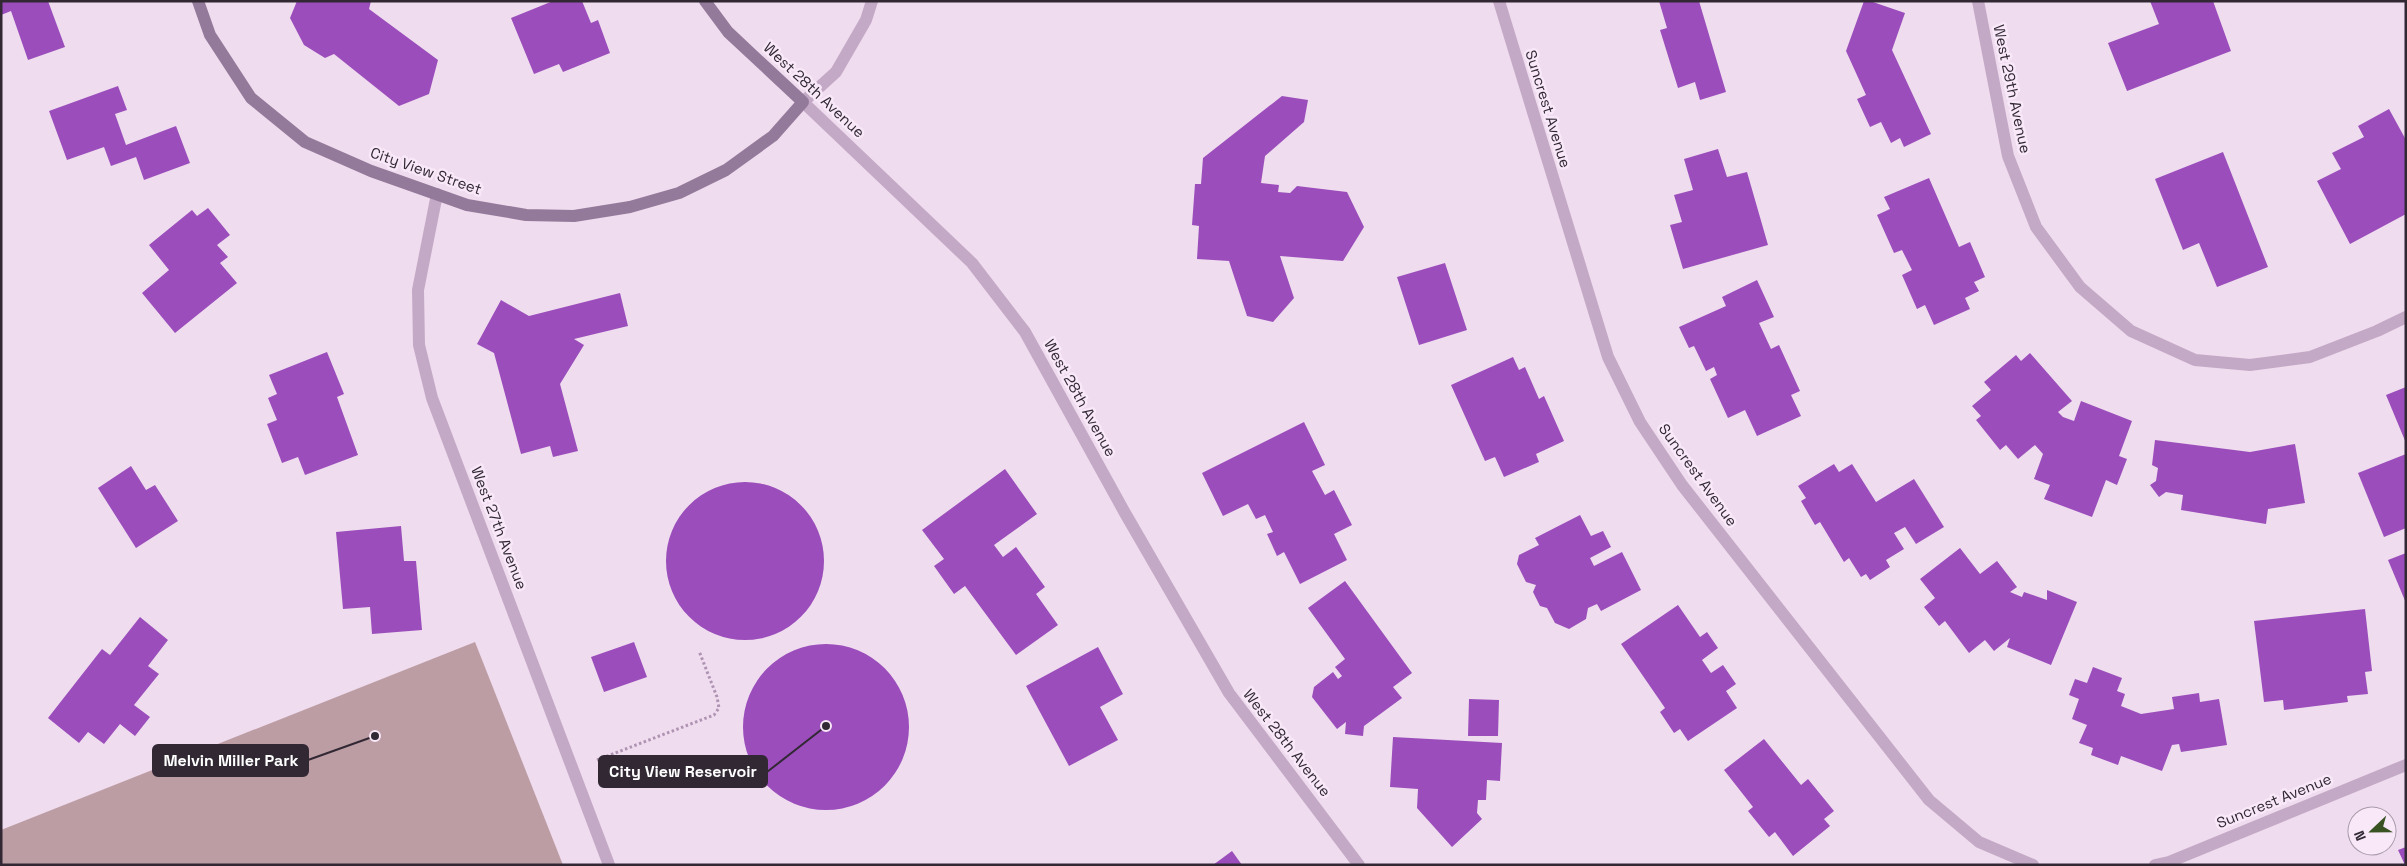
<svg xmlns="http://www.w3.org/2000/svg" width="2407" height="866" font-family="'Space Grotesk',sans-serif">
	<style>
		.green { fill: #bd9da4 }
		.building { fill: #9b4ebb }
		.lines { fill: none; stroke-linecap: round; stroke-linejoin: round }
		.path { stroke: #af93b2; stroke-width: 3; stroke-dasharray: 2.5 2.5; stroke-linecap: butt }
		.street { stroke: #c4a9c6; stroke-width: 12 }
		.secondary { stroke: #947a9a; stroke-width: 12 }
		.labels { text-anchor: middle; stroke-width: 5; stroke-linejoin: round; paint-order: stroke }
		.street-label { font-size: 15px; fill: #312834; stroke: #f8e8f8 }
		.leader { fill: none; stroke: #312834; stroke-width: 2 }
		.callout-dot { fill: #312834; stroke: #f8e8f8; stroke-width: 2 }
		.callout { fill: #312834; stroke: #312834; stroke-width: 2 }
		.callout-label { font-size: 16px; text-anchor: middle; font-weight: bold; fill: #fff }
	</style>
	<rect width="100%" height="100%" fill="#efdcef"/>
	<path class="green" d="M475 642 563 865H1V830Z"/>
	<path class="building" d="M1 1H48L65 47 28 60 11 11 1 15Z
		M297 1H371L369 9 438 60 429 94 399 106 334 54 325 58 304 45 290 18Z
		M553 1H582L591 23 598 20 610 53 563 72 559 64 534 74 511 18Z
		M1659 1H1699L1726 92 1700 100 1695 82 1678 88 1660 30 1667 28Z
		M1864 1H1870L1905 13 1892 50 1931 134 1904 147 1900 138 1891 143 1881 122 1870 127 1857 99 1866 95 1846 51Z
		M2150 1H2213L2231 51 2127 91 2108 43 2159 24Z
		M118 86 127 110 115 114 126 145 176 126 190 163 144 180 136 157 111 166 104 147 67 160 49 111Z
		M1282 96 1308 100 1304 122 1265 156 1261 183 1279 185 1278 192 1290 193 1297 186 1347 192 1364 227 1343 261 1280 256 1294 298 1273 322 1247 316 1229 261 1197 259 1199 226 1192 225 1195 184H1201L1203 158Z
		M2389 109 2406 140V214L2350 244 2317 181 2341 169 2332 153 2364 137 2358 126Z
		M1718 149 1727 177 1747 172 1768 245 1683 269 1670 225 1682 222 1674 195 1693 190 1684 159Z
		M2223 152 2268 267 2217 287 2199 243 2183 250 2155 179Z
		M1929 178 1959 247 1970 242 1985 277 1974 282 1979 291 1965 298 1970 309 1934 325 1925 305 1917 309 1902 275 1912 270 1902 250 1894 253 1877 215 1890 209 1884 197Z
		M208 208 230 235 217 245 228 257 220 263 237 283 175 333 142 293 169 270 149 245 192 210 197 216Z
		M1445 263 1467 330 1419 345 1397 277Z
		M1757 280 1774 317 1759 323 1771 349 1779 345 1800 391 1791 395 1801 416 1757 436 1745 410 1728 418 1710 379 1717 375 1714 367 1706 371 1694 346 1689 348 1679 327 1726 306 1722 297Z
		M620 293 628 326 574 339 584 345 560 384 578 451 553 457 550 446 521 454 494 353 477 344 501 300 529 316Z
		M327 352 344 394 337 397 358 455 305 475 298 457 282 463 267 424 277 420 268 398 277 394 269 375Z
		M2030 353 2072 401 2058 412 2063 417 2074 421 2081 401 2132 421 2119 456 2127 459 2117 485 2106 480 2092 517 2044 499 2050 485 2034 479 2043 454 2035 445 2018 459 2006 445 2000 450 1976 420 1981 416 1972 406 1991 390 1984 382 2016 355 2021 361Z
		M1513 357 1519 370 1525 367 1539 399 1544 396 1564 441 1536 454 1539 462 1504 477 1495 457 1485 461 1451 385Z
		M2406 387V443L2386 395Z
		M1304 422 1325 465 1312 471 1325 495 1334 490 1352 525 1334 534 1347 560 1300 584 1284 552 1277 556 1267 534 1273 532 1265 515 1256 519 1248 504 1223 516 1202 473Z
		M2155 440 2250 452 2295 444 2305 503 2268 509 2266 524 2181 510 2183 495 2166 492 2159 497 2150 485 2156 481 2158 468 2152 465Z
		M2406 454V528L2384 537 2358 473Z
		M1834 464 1839 472 1852 464 1876 502 1914 479 1944 527 1916 544 1905 527 1894 533 1904 549 1886 560 1890 567 1870 580 1866 574 1861 577 1849 558 1844 562 1820 522 1815 525 1801 501 1806 498 1798 486Z
		M131 466 146 490 155 485 178 521 136 548 98 488Z
		M1005 469 1037 514 994 545 1003 557 1016 547 1045 587 1036 594 1058 625 1016 655 965 586 954 594 934 566 944 559 922 530Z
		M666 561a79 79 0 1 1 158 0a79 79 0 1 1-158 0Z
		M1580 515 1591 536 1603 531 1611 547 1590 558 1594 566 1622 552 1641 590 1601 611 1597 604 1588 608 1586 619 1569 629 1555 623 1547 608 1540 606 1533 592 1536 585 1526 582 1517 564 1519 555 1539 545 1535 538Z
		M401 526 404 561H416L422 630 372 634 370 607 343 609 336 532Z
		M1960 548 1980 574 1997 561 2017 587 2010 592 2022 597 2024 592 2047 600V590L2077 602 2051 665 2007 647 2010 638 1994 651 1985 640 1969 653 1945 621 1939 626 1924 607 1935 598 1920 579Z
		M2406 553V603L2388 560Z
		M1345 581 1412 673 1393 687 1402 698 1364 726 1363 736 1345 734 1346 722 1337 729 1312 697 1314 687 1333 672 1338 679 1342 676 1335 667 1345 659 1308 608Z
		M1678 605 1700 637 1707 632 1718 648 1702 660 1711 673 1723 665 1736 684 1726 691 1737 708 1688 741 1680 729 1674 733 1660 712 1665 708 1621 644Z
		M2365 609 2372 671 2365 672 2368 694 2347 696 2348 702 2284 710 2283 700 2264 702 2254 621Z
		M140 617 168 640 148 666 159 674 134 705 150 717 135 736 120 724 104 744 88 732 79 743 48 718 102 649 110 655Z
		M634 642 647 677 604 692 591 657Z
		M743 727a83 83 0 1 1 166 0a83 83 0 1 1-166 0Z
		M1098 647 1123 694 1100 707 1118 740 1069 766 1026 686Z
		M2093 667 2122 678 2117 691 2125 694 2121 706 2141 714 2174 709 2172 697 2199 693 2200 702 2219 699 2227 745 2181 752 2179 744 2172 745 2162 771 2121 756 2118 765 2091 755 2093 748 2079 743 2087 725 2072 719 2079 699 2069 695 2075 679 2087 683Z
		M1469 699 1499 700 1498 736H1468Z
		M1393 737 1502 743 1500 781 1487 780 1486 800H1478L1477 813 1482 819 1452 847 1417 808 1418 789 1390 787Z
		M1764 739 1801 785 1808 779 1834 811 1824 819 1830 826 1793 856 1775 832 1769 837 1748 811 1753 807 1724 770Z
		M2406 847V865H2405L2398 850Z
		M1232 851 1242 865H1213Z"/>
	<g class="lines">
		<path class="path" d="M597 760 714 715 719 708 717 697 699 651"/>
		<path class="street" d="M872 1 866 20 836 72 803 102 972 263 1025 332 1125 513 1229 693 1359 865
			M1499 1 1608 357 1640 422 1682 485 1929 800 1979 842 2033 865
			M1978 1 2008 156 2036 227 2080 287 2131 331 2195 360 2250 365 2310 357 2377 331 2406 317
			M437 194 418 290 419 345 432 398 609 865
			M2155 865 2169 862 2406 765"/>
		<path class="secondary" d="M198 1 210 35 251 98 305 142 371 171 467 205 526 215 574 216 630 207 679 193 726 170 773 136 803 102 728 32 705 1"/>
	</g>
	<g class="labels">
		<g class="street-label">
			<text transform="translate(2012 89) rotate(78)" y="5">West 29th Avenue</text>
			<text transform="translate(814 90) rotate(43)" y="5">West 28th Avenue</text>
			<text transform="translate(1548 109) rotate(73)" y="5">Suncrest Avenue</text>
			<text transform="translate(426 171) rotate(19)" y="5">City View Street</text>
			<text transform="translate(1080 398) rotate(61)" y="5">West 28th Avenue</text>
			<text transform="translate(1698 475) rotate(54)" y="5">Suncrest Avenue</text>
			<text transform="translate(499 528) rotate(69)" y="5">West 27th Avenue</text>
			<text transform="translate(1287 743) rotate(52)" y="5">West 28th Avenue</text>
			<text transform="translate(2274 801) rotate(-22)" y="5">Suncrest Avenue</text>
		</g>
	</g>
	<path class="leader" d="M375 736L308 760M826 726L767 772"/>
	<g class="callout-dot">
		<circle cx="375" cy="736" r="5"/>
		<circle cx="826" cy="726" r="5"/>
	</g>
	<g class="callout">
		<rect x="153" y="745" width="155" height="31" rx="5"/>
		<rect x="599" y="756" width="168" height="31" rx="5"/>
	</g>
	<g class="callout-label">
		<text x="231" y="766">Melvin Miller Park</text>
		<text x="683" y="777">City View Reservoir</text>
	</g>
	<rect width="2407" height="866" fill="none" stroke="#312834" stroke-width="5"/>
	<g transform="translate(2372 831) rotate(248)"><circle r="24" fill="#f8e8f8" stroke="#a89baa"/>
	<path d="M0-4L9 19L0 12L-9 19Z" fill="#385221"/>
	<text y="-8" font-size="14" font-weight="bold" text-anchor="middle" fill="#312834">N</text>
	</g>
</svg>
